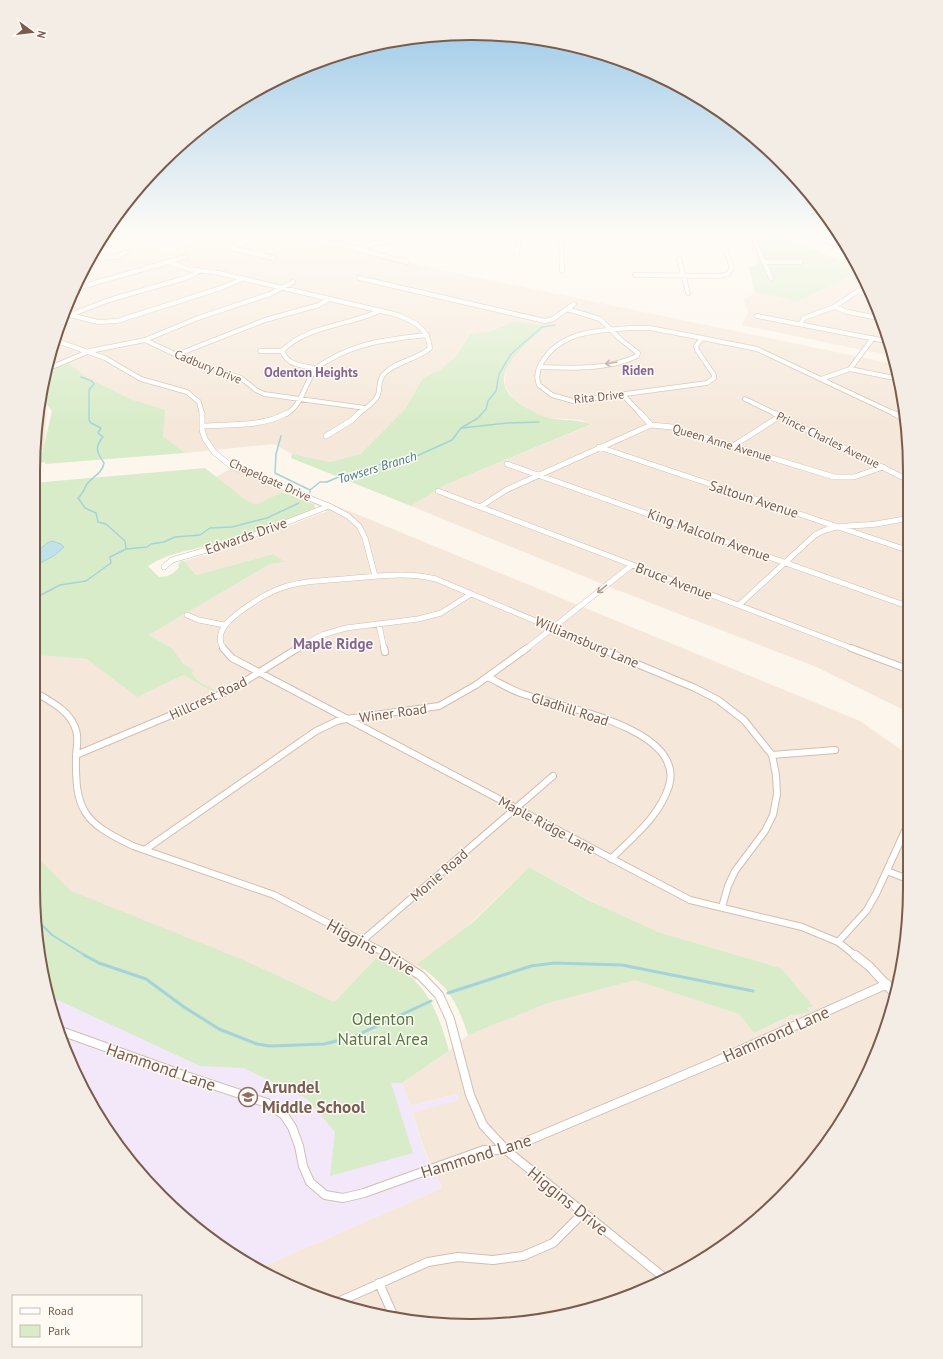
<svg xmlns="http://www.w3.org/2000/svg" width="943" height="1359" font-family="'PT Sans',sans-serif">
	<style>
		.residential { fill: #f5e8da }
		.education { fill: #f3e8fa }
		.green { fill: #d8ecc9 }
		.water { fill: #bfe3e8; stroke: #a5d3da }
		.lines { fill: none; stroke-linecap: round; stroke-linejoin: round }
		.stream-far2 { stroke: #a5d3da; stroke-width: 1.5 }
		.stream-far1 { stroke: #a5d3da; stroke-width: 2 }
		.stream { stroke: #a5d3da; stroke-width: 3 }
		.street-far3-casing { stroke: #d1beb0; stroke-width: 5.5 }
		.street-far2-casing { stroke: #d1beb0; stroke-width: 6 }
		.street-far1-casing { stroke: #d1beb0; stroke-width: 8 }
		.street-casing { stroke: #d1beb0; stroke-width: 10 }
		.secondary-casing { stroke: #d6c0b0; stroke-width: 2 }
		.street-far3 { stroke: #fff; stroke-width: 4 }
		.street-far2 { stroke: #fff; stroke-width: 5 }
		.street-far1 { stroke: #fff; stroke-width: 6 }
		.street { stroke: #fff; stroke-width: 8 }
		.secondary { fill: #fff; fill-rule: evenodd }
		.oneway { stroke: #af9d94 }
		.labels { text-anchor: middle; stroke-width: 3; stroke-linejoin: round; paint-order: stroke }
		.far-street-label { font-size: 12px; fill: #7a5c4d; stroke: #fffaf3 }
		.far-neighbourhood-label { font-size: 13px; font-weight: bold; fill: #846695; stroke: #fffaf3 }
		.far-water-label { font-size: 13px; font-style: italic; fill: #437c86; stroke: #fffaf3 }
		.street-label { font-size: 14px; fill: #7a5c4d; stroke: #fffaf3 }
		.neighbourhood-label { font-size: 15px; font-weight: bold; fill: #846695; stroke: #fffaf3 }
		.near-street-label { font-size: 17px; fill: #7a5c4d; stroke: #fffaf3 }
		.near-park-label { font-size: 17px; fill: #537a41; stroke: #fffaf3 }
		.near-education-label { font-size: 17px; font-weight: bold; fill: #785e54; stroke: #fffaf3; text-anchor: start }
		.rim { fill: none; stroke: #7a5c4d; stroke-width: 2 }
	</style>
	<rect width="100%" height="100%" fill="#fdf6ec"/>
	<path class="residential" d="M105 235 127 240 151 241 165 254 209 235H306L432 268 894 364 902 386 910 471V713L814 666 612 588 411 506 445 485 593 424 581 420 549 418 536 414 513 399 505 385 506 369 515 353 546 327 514 321 492 331 470 334 456 356 440 370 423 378 405 409 360 454 330 462 292 454 274 444 185 453 159 433 54 369 46 373 78 277Z
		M846 278 866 282 891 356 741 325 748 313 744 299 755 293 775 296 798 302Z
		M47 405 44 456 34 457 39 406Z
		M237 465 860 721 910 756V887L902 973 877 1056 836 1131 781 1198 738 1236 666 1281 557 1318 472 1326 414 1322 303 1293 257 1269 442 1188 424 1149 412 1112 458 1100 457 1094 410 1106 402 1083 449 1051 468 1035 639 966 709 976 754 1033 812 1006 781 968 637 926 529 867 425 967 415 981 407 974 376 958 325 1011 242 965 68 900 33 870V655L87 659 119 681 124 688 172 669 213 692 215 691 198 681 172 648 149 635 270 564 284 562 273 554 196 575 184 561 240 545 319 514 327 512 314 504 282 492 254 507 216 477Z"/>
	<path class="education" d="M37 920 330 1084 402 1083 410 1106 457 1094 458 1100 412 1113 424 1150 442 1188 257 1269 252 1267 183 1217 107 1131 66 1056 48 1001Z"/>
	<path class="green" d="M753 235H781L801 245 859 268 866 282 846 278 798 302 775 296 755 293 749 267 758 264 757 246Z
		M514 321 547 326C525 345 480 377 520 404 530 410 539 416 550 418 564 421 578 419 592 424L445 485 411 506 291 458 292 454 330 462 360 454 405 409 423 378 440 370 456 356 470 334 492 331Z
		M68 363 89 379 133 400 165 410 163 436 185 453 45 464V462L40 463 52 411 40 396 45 375 49 373 48 372Z
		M205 468 246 500 256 505 282 492 314 504 315 508C291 519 264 530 238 538 209 548 174 549 148 566L159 577C168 577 174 574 179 567L178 565 181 561H184L196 575 273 554 285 562 270 564 149 635 172 648 184 664 194 670 191 672 198 681 216 691 213 692 183 675 137 697 87 659 33 655V483Z
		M33 853 71 891 246 961 334 1002 376 958C386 963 397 968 406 974 431 990 442 1025 449 1051L402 1083H391L413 1153 330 1176 335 1132 307 1099 244 1068 200 1066 47 995 33 888Z
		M529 867 592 902 658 932 781 968 813 1006 807 1008 810 1012 792 1015 754 1033 739 1014 635 980 548 1003 468 1035C455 997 449 988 417 964L472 923Z"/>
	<path class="water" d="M52 541 61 544 64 547 55 555 33 567V556L47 543Z"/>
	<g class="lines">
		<path class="stream-far2" d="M81 377 92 381 94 384 89 390V420L91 423 101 428 98 433 103 437C94 447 97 453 104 463 102 474 93 476 87 484 84 489 83 494 78 498L85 508 96 513 98 522 106 524 125 541 126 549
			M462 428 507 423 539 422
			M281 436 276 454 275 473 310 490
			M310 493V490L320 482H327L343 475 368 470 376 465 408 460 452 440 461 428 478 418 486 409 488 401 496 391 499 374 511 354 542 327 555 325
			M33 599 60 585 86 581 111 563 110 557 126 549 147 547 151 544 164 542 175 537 200 535 210 528 232 527 267 518 299 503"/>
		<path class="stream-far1" d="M37 920 52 935 86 956"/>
		<path class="stream" d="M84 955 99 963 146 979 184 1007 219 1029 257 1044 270 1046 324 1044 353 1037 431 1001
			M448 993 531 966 554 963 622 965 753 991"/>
		<defs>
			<path id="street-far3" d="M257 235 231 248 273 258
				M290 235 356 248 410 235
				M561 235 562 271
				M752 235 771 278
				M175 240 190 235
				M357 249 407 262
				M517 254 519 235
				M90 258 117 257 126 252
				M679 259 688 293
				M168 262 188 269 219 273 394 314C412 320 428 327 430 348 417 360 396 361 384 374 377 381 381 390 377 397 373 404 364 409 358 414
				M764 262H801
				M635 275 718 276 728 274 732 268 726 251 710 235
				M359 278 545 321 553 319 574 304
				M74 289 185 257
				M858 292 871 295
				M834 307 848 312 878 318
				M70 315 98 322 117 321 221 288 242 279
				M757 316 886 341
				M65 317 109 300 182 279 193 275 199 270
				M800 324 804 318 834 307 867 285
				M632 328H650L702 338 696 346 697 350 714 375V378L707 383 573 401 552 395 539 385C536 378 537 371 541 364 559 331 599 330 632 328Z
				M702 338 757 349 895 414
				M145 340 187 360 241 378 256 390 264 394 365 408
				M57 341 105 358 141 379 187 392 199 402 202 414
				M260 351H282
				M176 355 265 320 319 305 329 299
				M540 367C571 368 609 370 637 356L638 353 620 339 600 319 567 309
				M315 368C302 366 287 365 282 351 307 325 348 326 379 311
				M47 369 90 351 145 340 198 318 270 294 293 282
				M850 369 899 379
				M821 379 850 369 873 338
				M623 395 641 414
				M745 399 776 414
				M286 414C303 405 304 383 316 369 319 365 324 363 329 360 359 342 392 339 427 335"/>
			<path id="street-far2" d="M202 413V430L205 439 214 452 231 466 329 506 348 516 359 526 365 538 375 576
				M640 413 651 425
				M774 413 910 481
				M893 413 905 419
				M203 426C231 424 262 427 287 413
				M326 436 352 420 359 413
				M733 446 780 416
				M599 447 910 551
				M507 464 910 607
				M438 491 854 649
				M480 507 506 490 651 425 672 427 834 477H854L883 467
				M164 567 172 560 238 541 329 506
				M739 605 815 535C836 523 853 527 876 524 887 522 899 520 910 518
				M187 615 199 620 224 625
				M379 625 384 649
				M224 649C216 639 222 627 230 620 242 609 262 596 276 590 297 581 320 581 342 579 374 577 405 571 436 579L602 649
				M297 649 322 635 346 628 418 619 441 613 471 594
				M526 649 632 565"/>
			<path id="street-far1" d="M223 648 232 658 690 900 802 927 838 942 856 956
				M384 648 385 652
				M599 648 695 688 718 700 744 720 772 755 776 775 777 794 773 815 765 831 735 871 728 886 722 907
				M851 648 910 670
				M488 677C500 683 511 690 523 694 560 707 686 728 669 786 659 817 633 837 611 859
				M35 692C49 701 67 709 74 725 79 734 77 745 76 755 75 811 83 822 133 846L274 895 391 956
				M76 755 231 690 298 648
				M772 755 835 750
				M146 849 316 731 337 721 346 719 439 706 476 685 527 648
				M887 871 910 880
				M362 941 553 776
				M838 942 867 910 877 892 910 820"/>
			<path id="street" d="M389 955 421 976 439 995 450 1019 470 1095 483 1125 506 1150 667 1280
				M855 955 869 966 895 994
				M58 1030 186 1076 267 1103 284 1115 292 1127 299 1146 303 1166 310 1182 325 1195 343 1198 364 1193 484 1150H506L712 1063 887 984
				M379 1283 394 1317
				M338 1302 428 1262 458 1257 493 1260 523 1256 553 1243 583 1213"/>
			<path id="secondary" d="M812 235C822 235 845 246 850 254Z"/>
		</defs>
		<use href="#street-far3" class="street-far3-casing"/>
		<use href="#street-far2" class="street-far2-casing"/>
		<use href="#street-far1" class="street-far1-casing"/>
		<use href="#street" class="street-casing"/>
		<use href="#secondary" class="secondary-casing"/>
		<use href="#street-far3" class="street-far3"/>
		<use href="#street-far2" class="street-far2"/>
		<use href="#street-far1" class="street-far1"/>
		<use href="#street" class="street"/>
		<use href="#secondary" class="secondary"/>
	</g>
	<defs><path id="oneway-shaft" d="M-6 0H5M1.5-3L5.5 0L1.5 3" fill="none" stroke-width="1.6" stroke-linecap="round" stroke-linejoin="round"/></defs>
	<g class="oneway">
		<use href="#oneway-shaft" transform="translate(611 363) rotate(172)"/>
		<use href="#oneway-shaft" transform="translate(602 589) rotate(141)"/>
	</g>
	<linearGradient id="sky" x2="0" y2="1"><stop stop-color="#97c7e8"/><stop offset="0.55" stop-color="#fefbf6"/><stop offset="1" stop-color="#fefbf6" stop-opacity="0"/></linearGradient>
	<rect width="943" height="425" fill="url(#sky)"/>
	<defs>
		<symbol id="school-ring" viewBox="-11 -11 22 22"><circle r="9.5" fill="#fffaf3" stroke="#8d6e63" stroke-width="1.5"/><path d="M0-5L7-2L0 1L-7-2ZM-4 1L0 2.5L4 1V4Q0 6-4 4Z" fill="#8d6e63"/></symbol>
	</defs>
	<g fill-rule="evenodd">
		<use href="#school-ring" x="237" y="1086" width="22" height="22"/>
	</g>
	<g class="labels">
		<g class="far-street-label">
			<text transform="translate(208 367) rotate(22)" y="4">Cadbury Drive</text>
			<text transform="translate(599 397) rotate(-6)" y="4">Rita Drive</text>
			<text transform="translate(828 440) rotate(26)" y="4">Prince Charles Avenue</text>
			<text transform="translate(722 443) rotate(17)" y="4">Queen Anne Avenue</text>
			<text transform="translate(270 480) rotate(24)" y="4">Chapelgate Drive</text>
		</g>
		<g class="far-neighbourhood-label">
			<text x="638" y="375">Riden</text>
			<text x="311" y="377">Odenton Heights</text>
		</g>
		<g class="far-water-label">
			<text transform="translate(377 467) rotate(-17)" y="5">Towsers Branch</text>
		</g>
		<g class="street-label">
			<text transform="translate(754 499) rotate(18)" y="5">Saltoun Avenue</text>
			<text transform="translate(709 535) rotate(20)" y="5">King Malcolm Avenue</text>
			<text transform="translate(246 536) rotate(-19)" y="5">Edwards Drive</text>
			<text transform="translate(674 581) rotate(21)" y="5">Bruce Avenue</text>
			<text transform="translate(587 642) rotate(23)" y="5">Williamsburg Lane</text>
			<text transform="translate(208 698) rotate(-25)" y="5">Hillcrest Road</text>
			<text transform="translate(570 709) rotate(18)" y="5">Gladhill Road</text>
			<text transform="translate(393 713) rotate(-8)" y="5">Winer Road</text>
			<text transform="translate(547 825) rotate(28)" y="5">Maple Ridge Lane</text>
			<text transform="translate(439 875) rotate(-41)" y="5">Monie Road</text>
		</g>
		<g class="neighbourhood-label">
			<text x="333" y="649">Maple Ridge</text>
		</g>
		<g class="near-street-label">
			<text transform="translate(371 947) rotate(29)" y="6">Higgins Drive</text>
			<text transform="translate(776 1034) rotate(-24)" y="6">Hammond Lane</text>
			<text transform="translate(161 1067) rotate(19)" y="6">Hammond Lane</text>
			<text transform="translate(476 1156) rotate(-17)" y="6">Hammond Lane</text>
			<text transform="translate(568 1201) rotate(39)" y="6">Higgins Drive</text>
		</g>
		<g class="near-park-label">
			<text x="383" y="1025">Odenton<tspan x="383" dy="20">Natural Area</tspan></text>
		</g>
		<g class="near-education-label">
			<text x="262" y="1093">Arundel<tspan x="262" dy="20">Middle School</tspan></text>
		</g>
	</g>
	<path d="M0 0H943V1359H0ZM471 40H472A431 431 0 0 1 903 471V888A431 431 0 0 1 472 1319H471A431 431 0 0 1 40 888V471A431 431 0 0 1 471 40Z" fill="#f4ede6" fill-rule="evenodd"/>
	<path class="rim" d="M471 40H472A431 431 0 0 1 903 471V888A431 431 0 0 1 472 1319H471A431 431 0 0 1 40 888V471A431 431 0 0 1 471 40Z"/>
	<rect x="12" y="1295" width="130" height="52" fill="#fffaf3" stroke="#cabbb1"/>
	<rect x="20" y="1308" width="20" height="6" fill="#ffffff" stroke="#cabbb1"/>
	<text x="48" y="1315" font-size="12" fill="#7a5c4d">Road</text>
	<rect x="20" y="1325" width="20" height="12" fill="#d8ecc9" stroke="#cabbb1"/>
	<text x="48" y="1335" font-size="12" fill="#7a5c4d">Park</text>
	<g transform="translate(32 32) rotate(105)" stroke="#fffaf3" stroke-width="3" paint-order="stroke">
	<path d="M0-3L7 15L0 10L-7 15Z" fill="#7a5c4d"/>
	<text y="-6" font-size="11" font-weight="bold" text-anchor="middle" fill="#7a5c4d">N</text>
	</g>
</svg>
